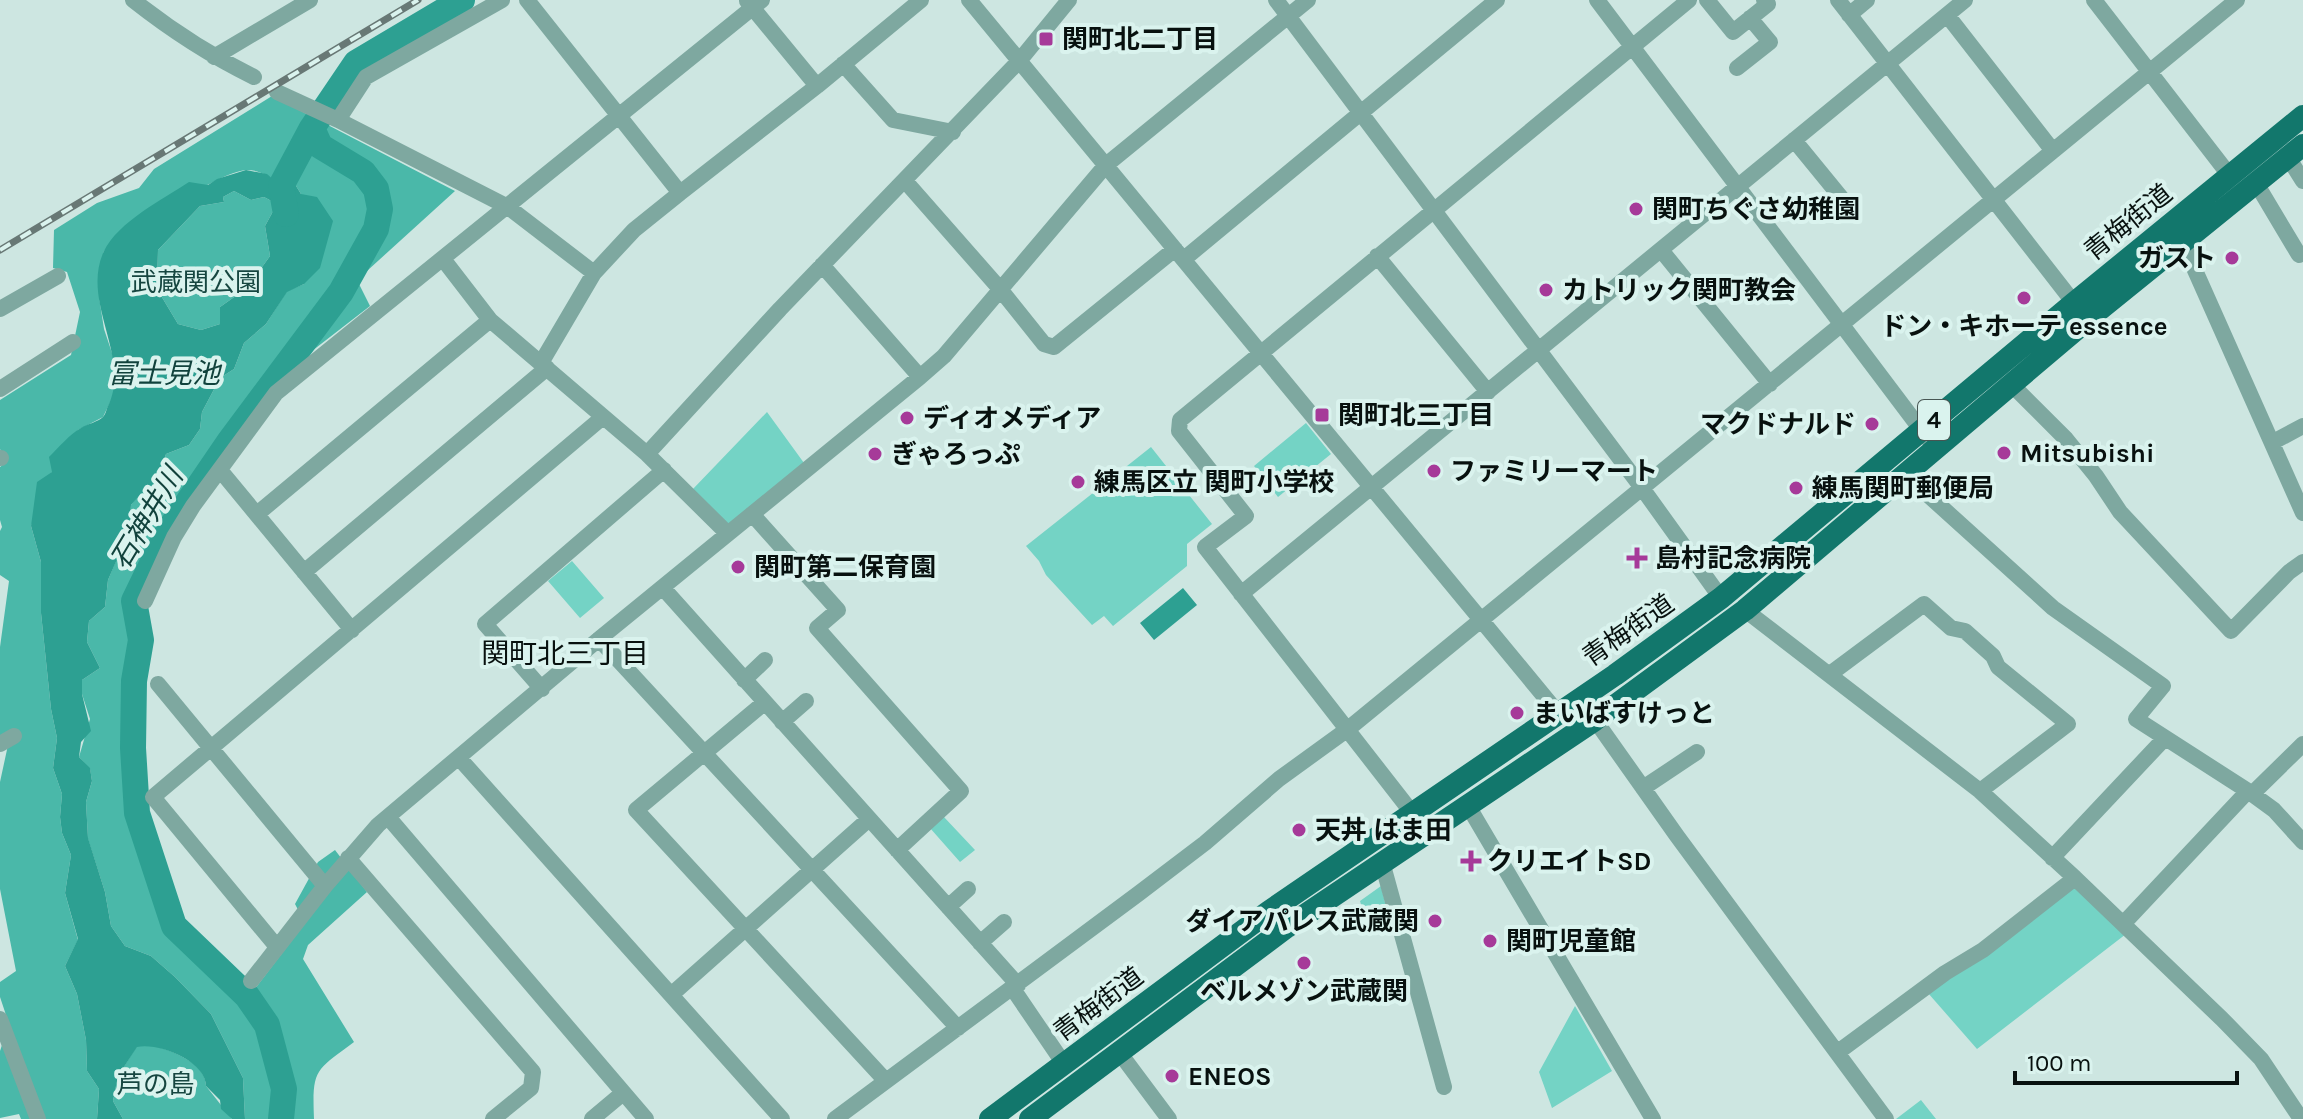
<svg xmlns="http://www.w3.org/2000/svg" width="2303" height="1119" font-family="Karla,'Noto Sans JP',sans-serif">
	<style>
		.green { fill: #74d3c5 }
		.forest { fill: #4ab8a9 }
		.water { fill: #2da092; fill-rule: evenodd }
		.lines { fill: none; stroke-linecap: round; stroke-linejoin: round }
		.river { stroke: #2da092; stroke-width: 26 }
		.minor { stroke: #7ea8a0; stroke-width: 16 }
		.major { stroke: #12776c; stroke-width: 22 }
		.rail-casing { stroke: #687875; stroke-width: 7 }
		.rail { stroke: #daf3ee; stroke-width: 4; stroke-dasharray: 12; stroke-linecap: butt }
		.poi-dot { fill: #a63a99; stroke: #daf3ee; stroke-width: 3 }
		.labels { text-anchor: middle; stroke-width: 8; stroke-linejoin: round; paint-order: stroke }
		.shield { fill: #daf3ee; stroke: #475552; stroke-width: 2 }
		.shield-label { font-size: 24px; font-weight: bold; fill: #08110f }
		.poi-label { font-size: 26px; font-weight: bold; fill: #08110f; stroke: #daf3ee; text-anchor: start }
		.street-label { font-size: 26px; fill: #08110f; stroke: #daf3ee }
		.park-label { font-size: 26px; fill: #164640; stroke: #daf3ee }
		.water-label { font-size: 28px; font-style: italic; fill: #11423c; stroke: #daf3ee }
		.neighbourhood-label { font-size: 28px; fill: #08110f; stroke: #daf3ee }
	</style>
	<rect width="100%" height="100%" fill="#cde6e1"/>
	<path class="green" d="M767 412 804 463 728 526 692 490Z
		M1306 423 1331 454 1278 497 1254 466Z
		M1151 447 1212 524 1187 544V566L1113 626 1104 616 1092 625 1046 575 1039 561 1026 546Z
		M572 561 604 598 580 618 548 581Z
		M943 816 975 850 960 862 930 828Z
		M2074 885 2126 934 1977 1049 1928 993Z
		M1381 886 1388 915 1368 929 1360 901Z
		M1575 1006 1612 1071 1552 1108 1539 1072Z
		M1921 1100 1936 1119H1896Z"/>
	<path class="forest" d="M272 96 455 191 357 280 370 306 259 392 220 444 158 537 129 606 135 640 131 672 130 807 168 925 215 975 248 998 305 923 295 904 318 862 335 850 367 892 308 945 303 959 354 1042C315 1071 312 1069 314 1119H245L243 1078 211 1014 175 977 151 956 125 946 111 926 105 892 88 839 86 802 92 781 90 769 79 757 90 719 82 694V680L100 668 87 642 89 621 105 607 108 580 118 556H128L131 505 138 496 156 484 166 454 189 445 200 429 202 412 220 378 234 369 244 343 266 324 287 291 304 284 301 194 293 181 276 182C268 175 258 170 247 170 215 172 135 232 104 251L99 272V297L104 329 114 359 115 392 103 417 78 430 52 472 31 526 41 562V613L51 709 57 738 53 768 62 794 60 817 62 833 71 855 65 893 78 940 65 966 77 994 86 1040 87 1071 99 1089 97 1119H21L19 1114 0 1118V1051L9 1024 0 997V982L16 971 0 889V782L8 745 0 737V647L9 581 0 575V531L2 527 0 520V467L6 462 0 449V400L71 355 80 312 67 272 53 268 54 230 97 203 139 188 154 169Z
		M234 191 251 200 264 197 277 204 265 226 270 256 247 288 220 307V324L201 330 178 324 157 289 158 250 200 206 224 202 223 197Z
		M149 1044C168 1050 206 1061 206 1086L232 1119H123L113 1101 118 1076 137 1046Z"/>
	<path class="water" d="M246 170 267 174 276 182 293 181 301 194 317 197 333 221 320 268 304 284 287 292 266 324 244 343 234 369 220 378 202 412 200 429 189 445 166 454 156 484 139 496 131 505 128 557H118L108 580 105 607 89 621 87 642 100 668 82 680V694L91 731 81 742 79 757 90 768 92 781 86 802 88 838 105 892 111 926 125 946 151 956 175 977 211 1014 243 1078 245 1119H232L221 1109 220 1100 206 1086C206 1061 158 1042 137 1047L118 1076 113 1101 123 1119H97L99 1089 87 1071 86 1040 77 994 65 966 78 939 65 893 71 855 62 833 60 817 62 794 53 768 57 738 51 709 41 613V562L31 526 37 482 52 472 49 457C59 447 69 435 81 428 87 424 98 422 103 417 106 414 106 410 108 406 132 357 80 302 104 251 118 222 163 199 189 182L208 185 217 179ZM234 191 251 200 264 197 277 204 265 226 270 256 247 288 220 307V324L201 330 178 324 157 289 158 250 200 206 224 202 223 197Z
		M1183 588 1197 605 1154 640 1140 623Z"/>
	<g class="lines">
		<path class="river" d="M286 214 281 186 312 128 356 63 462 0
			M281 1119 284 1089 267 1025 247 996 174 926 137 813 133 748 134 681 141 640 134 601 167 533 229 442 341 292 376 229 380 209 376 189 363 172 320 146 312 128"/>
		<path class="minor" d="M133 0C171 30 211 56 254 77
			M502 0 366 77 338 120 508 207 594 273
			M527 0 680 193 817 86 921 0
			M969 0 1558 713 1595 720 1677 836 1886 1119
			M1276 0 1642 488 1721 598
			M1597 0 1928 439
			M1707 0 1733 32 1768 4 1764 0
			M1838 0 2074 303
			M2094 0 2230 176
			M747 1 817 86
			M1849 15 1867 0
			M1947 15 2053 151
			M214 57 310 0
			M843 64 893 120 953 132
			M1737 68 1770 42 1750 18
			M277 92 338 120
			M1794 140 1848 206
			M2288 157 2303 181
			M906 182 1000 289 1044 344 1054 347 1175 249
			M2256 183 2299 255
			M2182 241 2303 513
			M1661 250 1770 384
			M1377 256 1488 392
			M443 259 490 320 647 454 728 534
			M1184 259 1497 0
			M822 265 920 377
			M0 309 58 276
			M541 363 594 273 634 230 680 193
			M2012 385 2066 439 2096 476 2120 512 2231 631 2289 572 2303 562
			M0 389 73 342
			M2273 442 2303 426
			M647 454 780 309 1020 60 1069 0
			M0 458H1
			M220 470 352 630
			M1906 475 2053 608 2163 686 2136 719 2248 791 2274 810 2303 842
			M257 514 490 320
			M752 514 838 610 817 628 961 791 897 850
			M304 572 547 368
			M663 588 1018 985
			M1241 594 1965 0
			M145 601 174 537 193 506 276 393 762 0
			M1745 610 1980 791 2075 878 2222 1019 2261 1059 2301 1119
			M599 639 958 1028
			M1830 674 1924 604 1951 628 1965 631 1993 656 1998 667 2068 724 1980 791
			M744 680 765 660
			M158 684 325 886
			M542 689 485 624 664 470
			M764 703 636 810 885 1080
			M782 722 806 701
			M0 744 14 736
			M459 758 782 1119
			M1643 788 1697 752
			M2252 794 2303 744
			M1467 804 1653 1119
			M1413 814 1205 547 1246 516 1179 431 1180 420 1689 0
			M388 817 646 1119
			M348 858 533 1072 531 1088 493 1119
			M2052 858 2165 738
			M1382 862 1444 1087
			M948 907 968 889
			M2123 924 2248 791
			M980 943 1004 922
			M277 947 153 797 603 417
			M251 981 325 886 378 825 599 639 920 377 944 356 1106 165 1308 0
			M1013 989 1064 1064
			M671 995 869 819
			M0 1019 38 1119
			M1119 1052 1169 1119
			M1838 1052 1945 973 1983 950 2075 878
			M592 1119 623 1093
			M835 1119 1138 894 1205 843 1279 779 1348 729 2237 0"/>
		<path class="major" d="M990 1119 1268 912 1615 675 1721 598 2074 303 2303 116
			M1030 1119 1287 927 1595 720 1745 610 2098 311 2303 145"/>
		<defs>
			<path id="rail" d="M0 250 418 0"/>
		</defs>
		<use href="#rail" class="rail-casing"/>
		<use href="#rail" class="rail"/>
	</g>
	<g class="poi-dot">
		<rect x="1038" y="31" width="16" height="16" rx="4"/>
		<circle cx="1636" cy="209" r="8"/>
		<circle cx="2232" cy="258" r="8"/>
		<circle cx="1546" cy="290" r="8"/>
		<circle cx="2024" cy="298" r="8"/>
		<rect x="1314" y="407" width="16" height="16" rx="4"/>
		<circle cx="907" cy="418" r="8"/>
		<circle cx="1872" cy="424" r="8"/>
		<circle cx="2004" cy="453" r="8"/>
		<circle cx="875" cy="454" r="8"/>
		<circle cx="1434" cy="471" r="8"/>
		<circle cx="1078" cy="482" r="8"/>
		<circle cx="1796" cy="488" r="8"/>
		<path d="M1633 546h8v8h8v8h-8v8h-8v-8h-8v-8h8z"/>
		<circle cx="738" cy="567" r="8"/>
		<circle cx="1517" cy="713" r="8"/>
		<circle cx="1299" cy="830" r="8"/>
		<path d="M1467 849h8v8h8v8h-8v8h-8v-8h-8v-8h8z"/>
		<circle cx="1435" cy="921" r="8"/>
		<circle cx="1490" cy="941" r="8"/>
		<circle cx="1304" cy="963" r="8"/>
		<circle cx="1172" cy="1076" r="8"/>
	</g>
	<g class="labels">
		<rect class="shield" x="1918" y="400" width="32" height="40" rx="6"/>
		<g class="shield-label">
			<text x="1934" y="428">4</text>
		</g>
		<g class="poi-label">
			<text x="1062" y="48">関町北二丁目</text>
			<text x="1652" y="218">関町ちぐさ幼稚園</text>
			<text x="2216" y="267" text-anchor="end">ガスト</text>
			<text x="1562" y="299">カトリック関町教会</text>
			<text x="2024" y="335" text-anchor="middle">ドン・キホーテ essence</text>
			<text x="1338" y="424">関町北三丁目</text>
			<text x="923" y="427">ディオメディア</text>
			<text x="1856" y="433" text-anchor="end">マクドナルド</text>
			<text x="2020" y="462">Mitsubishi</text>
			<text x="891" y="463">ぎゃろっぷ</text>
			<text x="1450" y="480">ファミリーマート</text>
			<text x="1094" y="491">練馬区立 関町小学校</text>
			<text x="1812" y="497">練馬関町郵便局</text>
			<text x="1655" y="567">島村記念病院</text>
			<text x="754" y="576">関町第二保育園</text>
			<text x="1533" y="722">まいばすけっと</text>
			<text x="1315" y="839">天丼 はま田</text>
			<text x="1487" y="870">クリエイトSD</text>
			<text x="1419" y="930" text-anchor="end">ダイアパレス武蔵関</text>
			<text x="1506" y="950">関町児童館</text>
			<text x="1304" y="1000" text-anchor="middle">ベルメゾン武蔵関</text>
			<text x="1188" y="1085">ENEOS</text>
		</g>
		<g class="street-label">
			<text transform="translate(2128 222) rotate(-39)" y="9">青梅街道</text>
			<text transform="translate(1628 630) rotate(-35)" y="9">青梅街道</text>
			<text transform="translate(1098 1004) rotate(-37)" y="9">青梅街道</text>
		</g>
		<g class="park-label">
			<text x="196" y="291">武蔵関公園</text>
			<text x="156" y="1093">芦の島</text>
		</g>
		<g class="water-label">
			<text x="164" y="383">富士見池</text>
			<text transform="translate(146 518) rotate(-59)" y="10">石神井川</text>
		</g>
		<g class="neighbourhood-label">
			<text x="565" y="663">関町北三丁目</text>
		</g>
	</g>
	<path d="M2015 1071v12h222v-12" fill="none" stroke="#08110f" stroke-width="4"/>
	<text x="2027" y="1071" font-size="24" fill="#08110f" stroke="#daf3ee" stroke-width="6" paint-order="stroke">100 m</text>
</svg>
